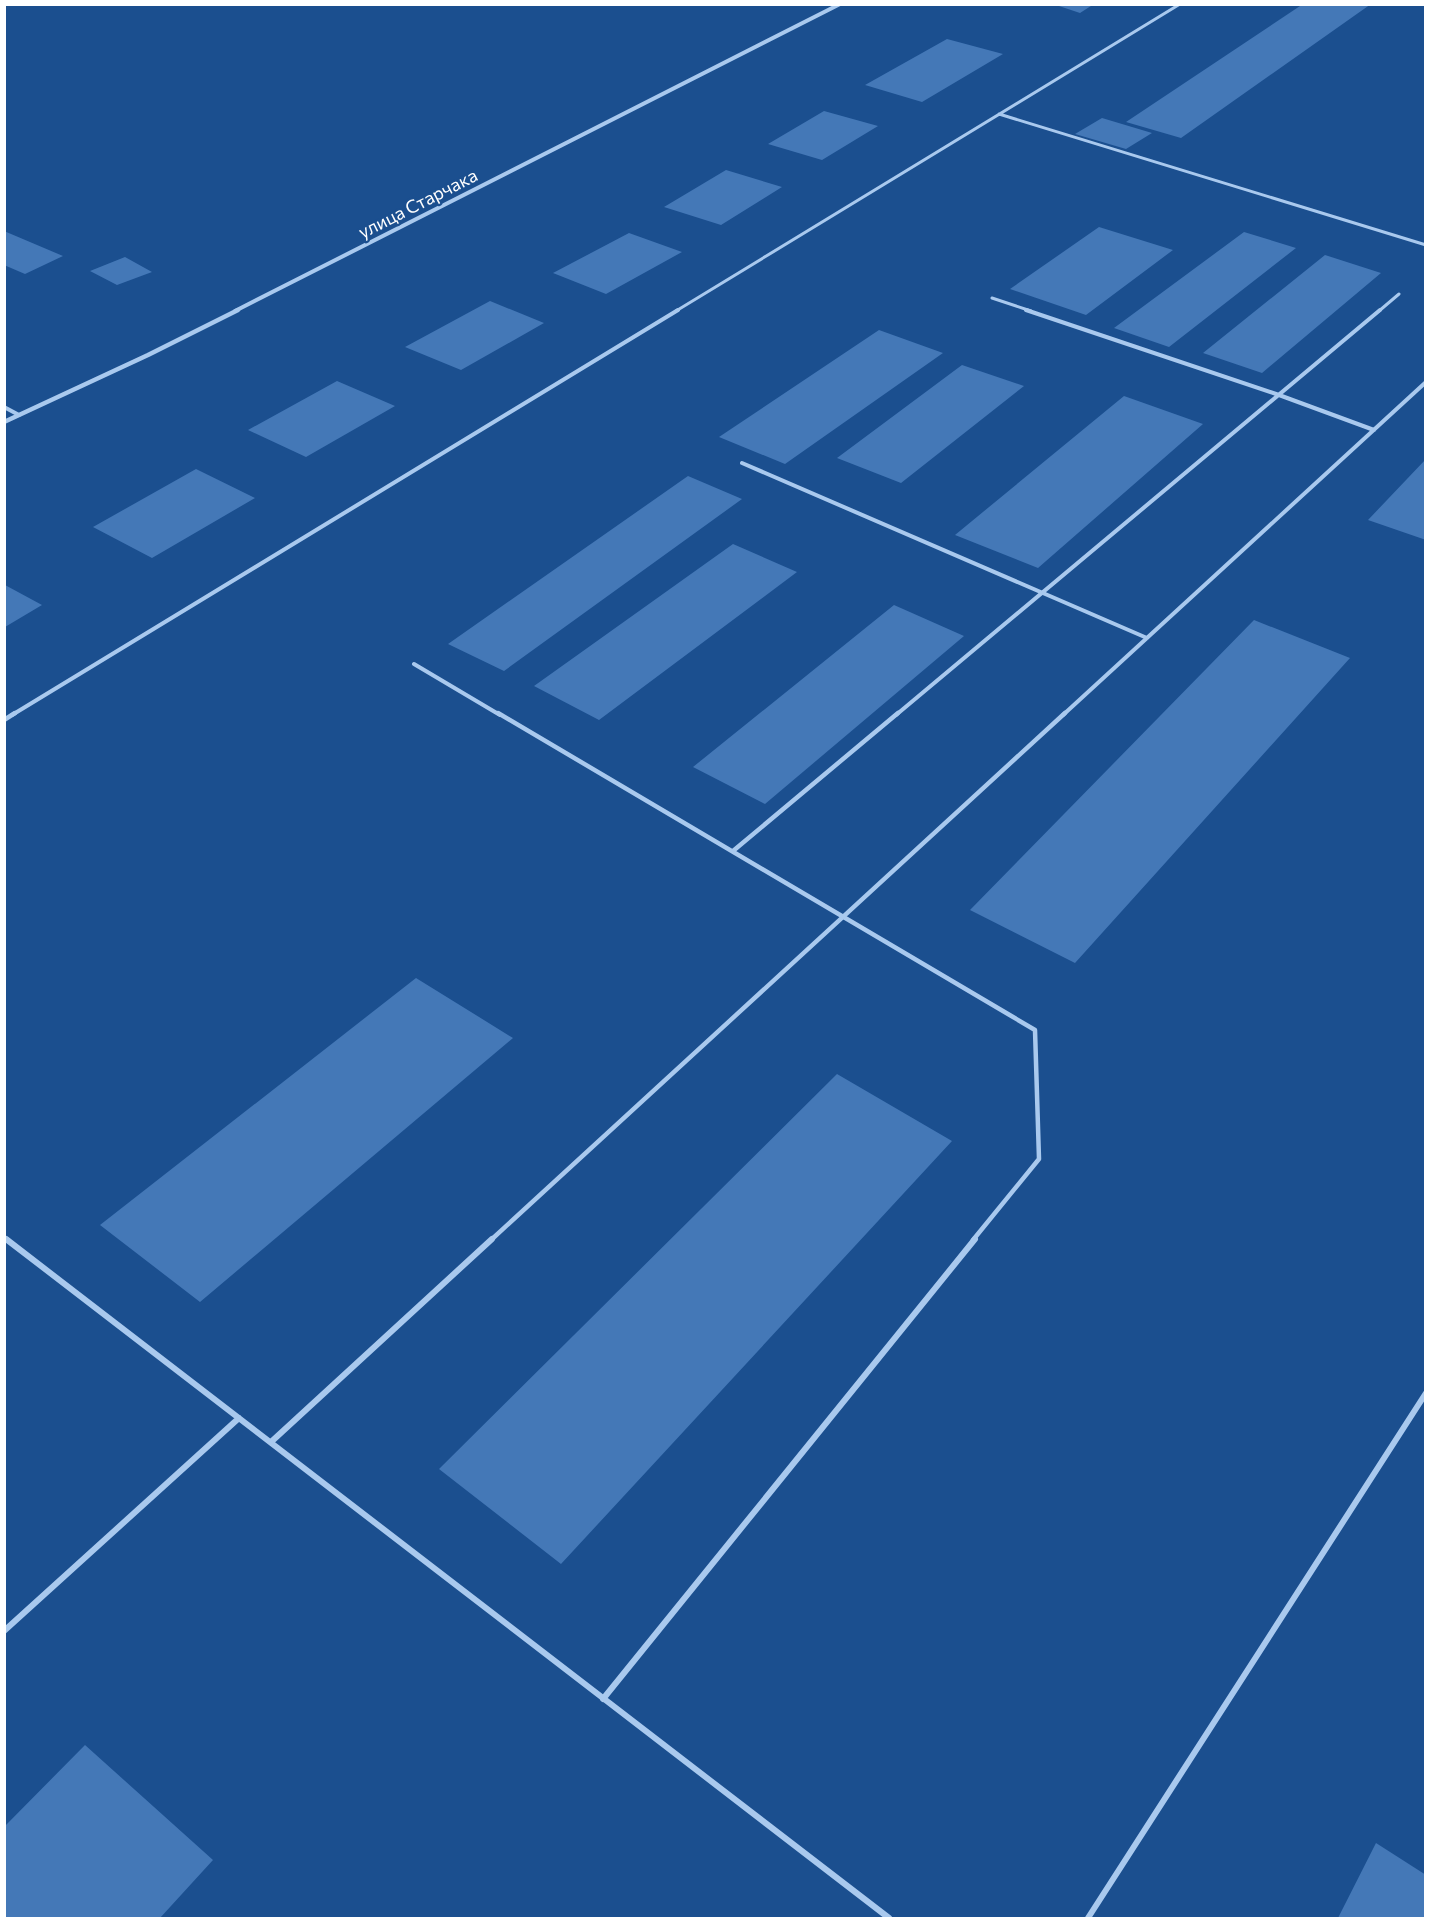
<svg xmlns="http://www.w3.org/2000/svg" width="1430" height="1923" font-family="Commissioner,sans-serif">
	<style>
		.building { fill: #4478b7 }
		.lines { fill: none; stroke-linecap: round; stroke-linejoin: round }
		.service-far3 { stroke: #a9c9ee; stroke-width: 3 }
		.service-far2 { stroke: #a9c9ee; stroke-width: 4 }
		.service-far1 { stroke: #a9c9ee; stroke-width: 4.5 }
		.service { stroke: #a9c9ee; stroke-width: 6 }
		.minor-far1 { stroke: #a9c9ee; stroke-width: 4 }
		.minor { stroke: #a9c9ee; stroke-width: 4.5 }
		.labels { text-anchor: middle; stroke-width: 4.5; stroke-linejoin: round; paint-order: stroke }
		.far-street-label { font-size: 18px; fill: #fff; stroke: #1b4f8f }
	</style>
	<rect width="100%" height="100%" fill="#1b4f8f"/>
	<path class="building" d="M1053 4H1094L1080 13Z
		M1303 4H1371L1181 138 1126 122Z
		M947 39 1003 54 922 102 865 85Z
		M824 111 878 126 822 160 768 144Z
		M1102 118 1152 133 1126 149 1075 134Z
		M726 170 782 187 721 225 664 207Z
		M1099 227 1173 250 1086 315 1010 289Z
		M4 231 63 256 25 274 4 265Z
		M1244 232 1296 248 1169 347 1114 328Z
		M629 233 682 252 606 294 553 273Z
		M1325 255 1381 273 1262 373 1203 353Z
		M125 257 152 272 117 285 90 271Z
		M490 301 544 323 461 370 405 347Z
		M879 330 943 353 785 464 719 437Z
		M962 365 1024 386 901 483 837 458Z
		M337 381 395 406 306 457 248 430Z
		M1124 396 1203 424 1038 568 955 535Z
		M1426 459V540L1368 520Z
		M196 469 255 498 152 558 93 527Z
		M688 476 742 499 504 671 448 644Z
		M733 544 797 572 599 720 534 686Z
		M5 585 42 605 5 627Z
		M894 605 964 636 765 804 693 767Z
		M1254 620 1350 658 1075 963 970 910Z
		M416 978 513 1038 200 1302 100 1225Z
		M837 1074 952 1141 561 1564 439 1469Z
		M85 1745 213 1860 160 1918H4V1827Z
		M1376 1843 1426 1875V1918H1338Z"/>
	<g class="lines">
		<path class="service-far3" d="M999 114 1426 245
			M992 298 1031 311
			M676 311 1180 4
			M1379 311 1399 294"/>
		<path class="service-far2" d="M1026 310 1279 395 1374 430
			M4 407 19 415
			M742 463 1147 638
			M414 664 500 715
			M12 715 678 310
			M896 715 1380 310
			M1063 715 1426 382"/>
		<path class="service-far1" d="M498 713 1035 1030 1039 1159 973 1240
			M4 720 15 713
			M733 851 898 713
			M4 1237 8 1240
			M491 1240 1065 713"/>
		<path class="service" d="M6 1239 889 1918
			M271 1442 492 1239
			M4 1631 239 1418
			M603 1699 975 1239
			M1088 1918 1426 1393"/>
		<path class="minor-far1" d="M235 311 840 4"/>
		<path class="minor" d="M4 422 148 355 238 310"/>
	</g>
	<g class="labels">
		<g class="far-street-label">
			<text transform="translate(418 204) rotate(-27)" y="6">улица Старчака</text>
		</g>
	</g>
	<rect width="1430" height="1923" fill="none" stroke="#ffffff" stroke-width="12"/>
</svg>
